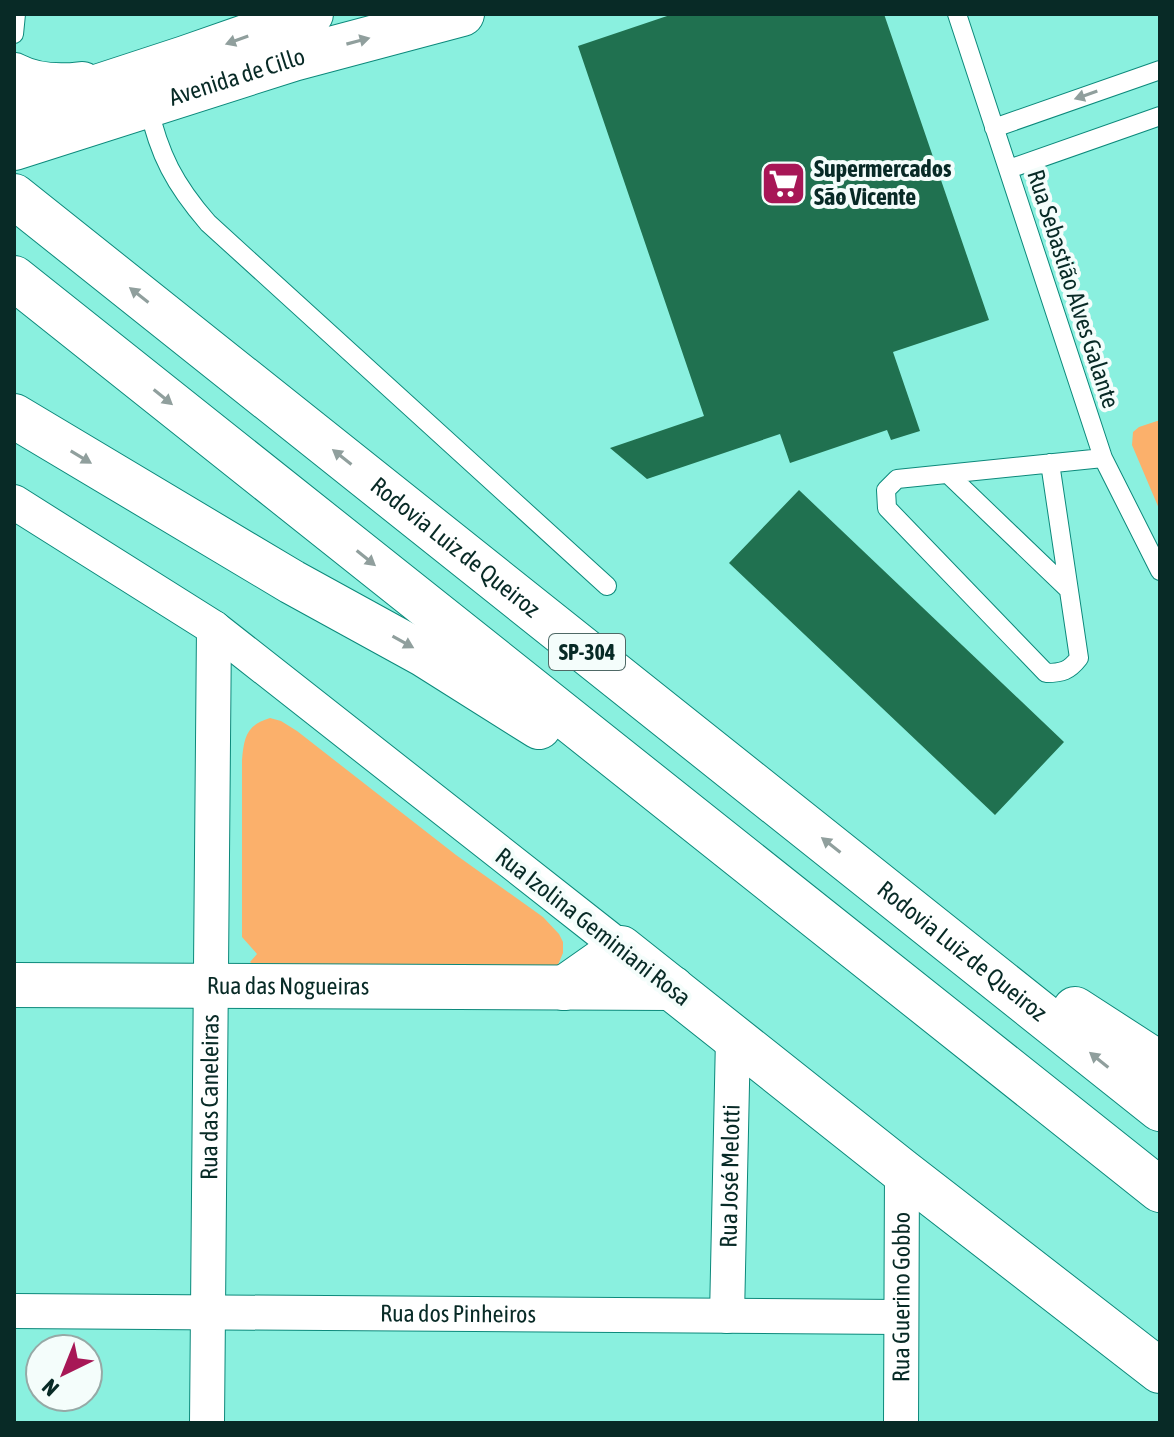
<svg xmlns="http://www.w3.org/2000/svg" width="1174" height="1437" font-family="'Asap Condensed',sans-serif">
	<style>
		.green { fill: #fbb06b }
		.building { fill: #207150 }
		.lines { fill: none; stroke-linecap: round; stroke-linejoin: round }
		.service-casing { stroke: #0c897b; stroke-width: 20 }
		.minor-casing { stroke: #0c897b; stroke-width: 36 }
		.tertiary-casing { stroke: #0c897b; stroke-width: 46 }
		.primary-casing { stroke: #0c897b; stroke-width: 46 }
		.motorway-casing { stroke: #0c897b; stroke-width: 46 }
		.service { stroke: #fff; stroke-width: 18 }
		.minor { stroke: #fff; stroke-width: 34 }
		.tertiary { stroke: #fff; stroke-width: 44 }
		.primary { stroke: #fff; stroke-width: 44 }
		.motorway { stroke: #fff; stroke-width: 44 }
		.oneway { fill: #909f9d }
		.labels { text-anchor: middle; stroke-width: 8; stroke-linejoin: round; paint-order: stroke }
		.shield { fill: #f4fdfb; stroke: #4f6966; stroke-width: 2 }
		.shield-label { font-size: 22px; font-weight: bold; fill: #082a26 }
		.street-label { font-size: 24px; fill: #082a26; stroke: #f4fdfb }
		.poi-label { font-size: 24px; font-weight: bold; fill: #082a26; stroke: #f4fdfb; text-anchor: start }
	</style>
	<rect width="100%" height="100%" fill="#8af0df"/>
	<path class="green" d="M1160 420V511L1132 445 1133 432 1139 427Z
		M270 718 281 721 297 731 456 855 543 917 559 934 563 942V953L557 967 264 973 250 962 257 954 242 937V760C244 738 246 725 270 718Z"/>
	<path class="building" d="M673 14H884L989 320 893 352 920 431 891 440 887 430 790 463 780 434 647 479 610 448 704 416 578 46Z
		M799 490 1064 742 995 815 729 563Z"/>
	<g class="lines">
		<defs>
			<path id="service" d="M957 14 1103 458 1160 571
				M14 34 16 14
				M148 105C159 155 175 185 208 223L607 586
				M994 128 1160 70
				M1009 169 1160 116
				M1050 463 1079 658C1069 671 1062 673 1046 673L887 508 886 490 897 479 1103 458
				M948 474 1069 590"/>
			<g id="minor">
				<path d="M14 502 214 628 621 948"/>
				<path id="s1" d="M14 1311 901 1317"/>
				<path id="s2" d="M727 1316 733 1038"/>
				<path id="s3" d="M207 1423 214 628"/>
				<path id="s4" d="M901 1423 902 1171"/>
			</g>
			<g id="tertiary">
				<path id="s5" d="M14 985 672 988"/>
				<path d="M564 988 621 948 902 1171 1160 1371"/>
			</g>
			<g id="primary">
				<path d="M14 75C35 86 58 87 82 84"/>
				<path d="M14 114 185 58 311 14"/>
				<path id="s6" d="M14 148 293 59 462 14"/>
			</g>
			<g id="motorway">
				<path id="s7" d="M14 196 1160 1109"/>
				<path d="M14 278 1160 1190"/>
				<path d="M14 416 292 582 423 654 539 727"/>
				<path d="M1075 1009 1160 1064"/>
			</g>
		</defs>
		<use href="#service" class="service-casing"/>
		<use href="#minor" class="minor-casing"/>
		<use href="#tertiary" class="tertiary-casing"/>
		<use href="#primary" class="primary-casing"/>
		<use href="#motorway" class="motorway-casing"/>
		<use href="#service" class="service"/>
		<use href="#minor" class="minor"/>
		<use href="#tertiary" class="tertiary"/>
		<use href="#primary" class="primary"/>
		<use href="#motorway" class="motorway"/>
	</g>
	<defs><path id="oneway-solid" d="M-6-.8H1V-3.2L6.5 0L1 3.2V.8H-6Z" transform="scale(2)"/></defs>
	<g class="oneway">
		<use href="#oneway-solid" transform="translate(237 40) rotate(160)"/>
		<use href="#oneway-solid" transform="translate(358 41) rotate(-15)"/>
		<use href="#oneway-solid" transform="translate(1086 95) rotate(161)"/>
		<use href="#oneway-solid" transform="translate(139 295) rotate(-142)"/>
		<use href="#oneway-solid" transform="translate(163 397) rotate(39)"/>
		<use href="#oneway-solid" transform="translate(81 457) rotate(31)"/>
		<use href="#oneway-solid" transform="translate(342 457) rotate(-142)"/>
		<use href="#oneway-solid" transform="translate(366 558) rotate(39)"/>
		<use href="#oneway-solid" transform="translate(403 642) rotate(29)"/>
		<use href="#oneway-solid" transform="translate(831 845) rotate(-142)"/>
		<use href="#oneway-solid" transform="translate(1099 1060) rotate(-141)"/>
	</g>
	<defs>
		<symbol id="supermarket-square" viewBox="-11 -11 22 22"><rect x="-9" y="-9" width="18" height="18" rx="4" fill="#a71756" stroke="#f4fdfb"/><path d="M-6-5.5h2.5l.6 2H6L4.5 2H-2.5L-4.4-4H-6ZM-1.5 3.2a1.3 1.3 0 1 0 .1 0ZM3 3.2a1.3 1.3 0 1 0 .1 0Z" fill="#fff"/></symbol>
	</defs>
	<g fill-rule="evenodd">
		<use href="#supermarket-square" x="758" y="158" width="51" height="51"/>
	</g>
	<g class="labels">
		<rect class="shield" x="549" y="634" width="76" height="36" rx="6"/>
		<g class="shield-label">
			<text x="587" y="660">SP-304</text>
		</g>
		<g class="street-label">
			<text dy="8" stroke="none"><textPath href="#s6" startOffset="234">Avenida de Cillo</textPath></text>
			<text transform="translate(1073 289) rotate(72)" y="8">Rua Sebastião Alves Galante</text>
			<text dy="8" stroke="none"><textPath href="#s7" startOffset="564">Rodovia Luiz de Queiroz</textPath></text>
			<text transform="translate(593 927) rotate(38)" y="8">Rua Izolina Geminiani Rosa</text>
			<text dy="8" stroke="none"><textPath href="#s7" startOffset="1212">Rodovia Luiz de Queiroz</textPath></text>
			<text dy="8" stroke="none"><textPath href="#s5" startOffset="274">Rua das Nogueiras</textPath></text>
			<text dy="8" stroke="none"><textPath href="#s3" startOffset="326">Rua das Caneleiras</textPath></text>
			<text dy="8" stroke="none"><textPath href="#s2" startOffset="140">Rua José Melotti</textPath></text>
			<text dy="8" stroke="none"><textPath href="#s4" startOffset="126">Rua Guerino Gobbo</textPath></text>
			<text dy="8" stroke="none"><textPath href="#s1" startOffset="444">Rua dos Pinheiros</textPath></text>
		</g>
		<g class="poi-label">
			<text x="814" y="177">Supermercados<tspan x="814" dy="28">São Vicente</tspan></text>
		</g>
	</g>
	<rect width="1174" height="1437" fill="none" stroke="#082a26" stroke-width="32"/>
	<g transform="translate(64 1373) rotate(223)"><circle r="38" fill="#f4fdfb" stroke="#96a9a6" stroke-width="2"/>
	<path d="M0-6L14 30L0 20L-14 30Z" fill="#a71756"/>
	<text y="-12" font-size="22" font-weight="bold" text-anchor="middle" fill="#082a26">N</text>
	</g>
</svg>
